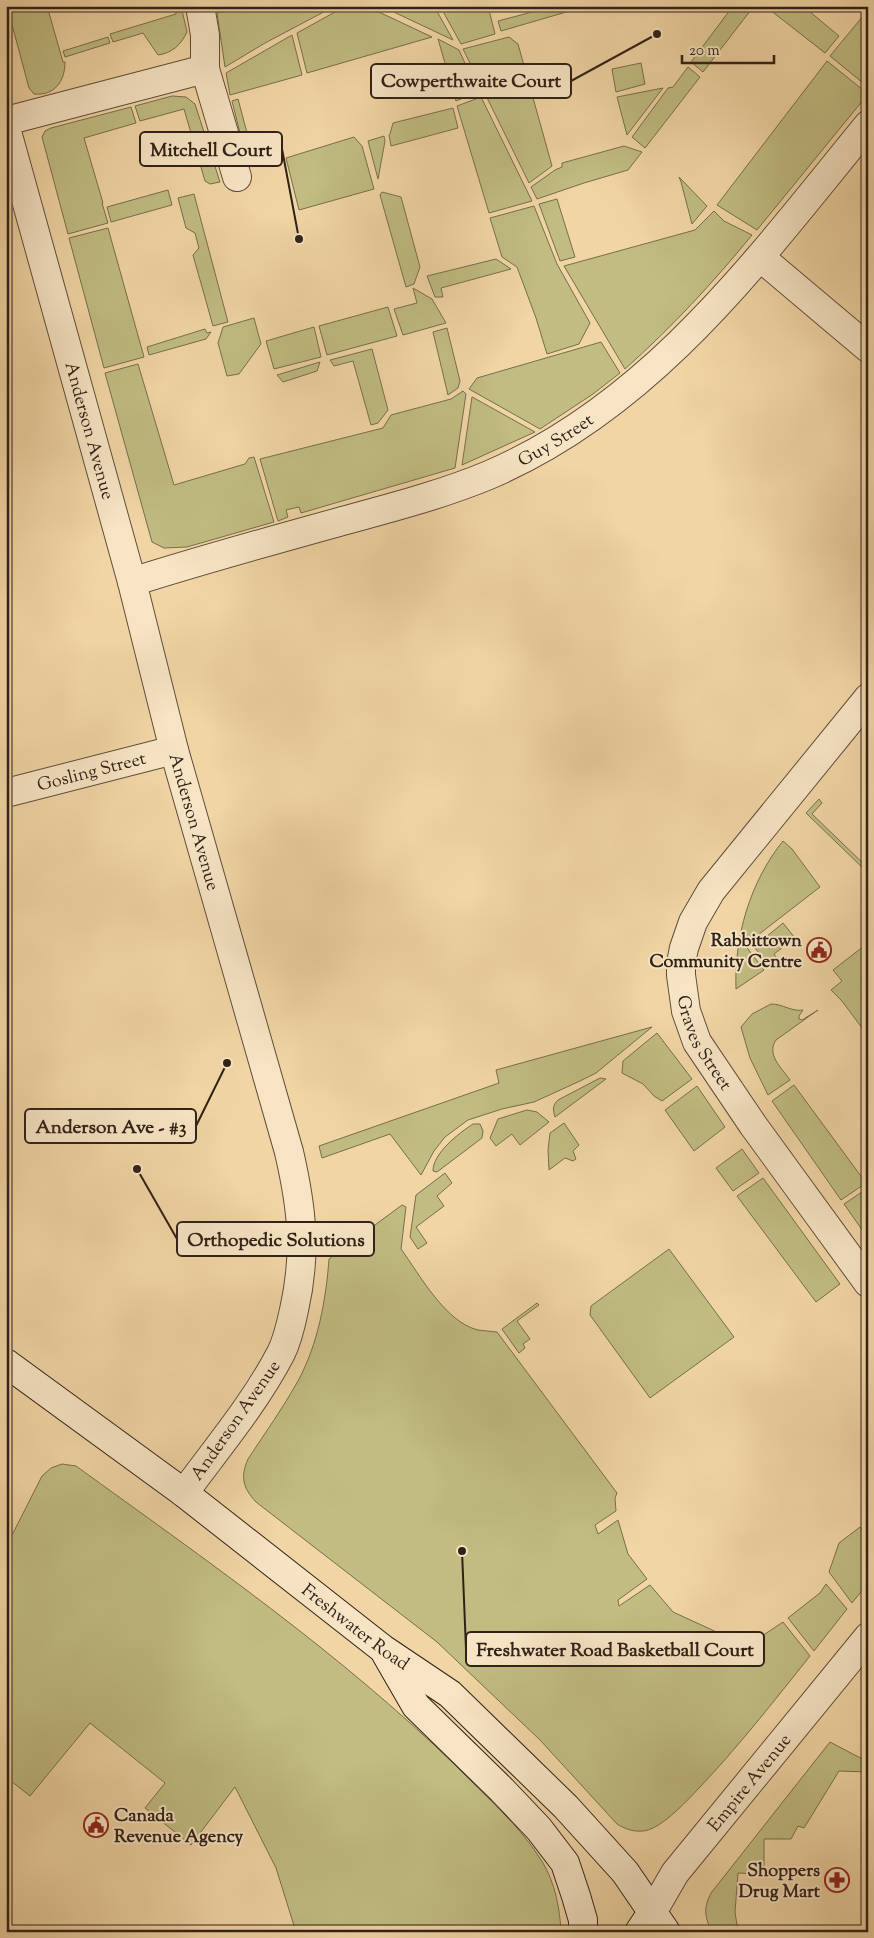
<svg xmlns="http://www.w3.org/2000/svg" width="874" height="1938" font-family="'Sorts Mill Goudy',serif">
	<style>
		.green { fill: #c0bc82; stroke: #786e4d }
		.lines { fill: none; stroke-linecap: round; stroke-linejoin: round }
		.minor-casing { stroke: #604e3b; stroke-width: 30 }
		.tertiary-casing { stroke: #604e3b; stroke-width: 30 }
		.secondary-casing { stroke: #302118; stroke-width: 30 }
		.minor { stroke: #f6e4c4; stroke-width: 28 }
		.tertiary { stroke: #f6e4c4; stroke-width: 28 }
		.secondary { stroke: #f6e4c4; stroke-width: 28 }
		.labels { text-anchor: middle; stroke-width: 4; stroke-linejoin: round; paint-order: stroke }
		.street-label { font-size: 18px; fill: #302118; stroke: #f6e4c4 }
		.poi-label { font-size: 18px; font-weight: bold; fill: #302118; stroke: #f6e4c4; text-anchor: end }
		.leader { fill: none; stroke: #302118; stroke-width: 2 }
		.callout-dot { fill: #302118; stroke: #f6e4c4; stroke-width: 2 }
		.callout { fill: #f6e4c4; stroke: #302118; stroke-width: 2 }
		.callout-label { font-size: 19px; text-anchor: middle; font-weight: bold; fill: #302118 }
	</style>
	<rect width="100%" height="100%" fill="#f1d5a5"/>
	<filter id="stains"><feTurbulence type="fractalNoise" baseFrequency=".004" numOctaves="4"/><feColorMatrix values="0 0 0 0 .2 0 0 0 0 .09 0 0 0 0 .02 0 0 0 .5 -.17"/></filter>
	<radialGradient id="worn" r=".72"><stop offset=".6" stop-color="#630" stop-opacity="0"/><stop offset="1" stop-color="#630" stop-opacity=".3"/></radialGradient>
	<path class="green" d="M7 6H47L63 62H65C65 82 54 96 34 94L29 88Z
		M174 6H181L187 32C181 45 172 53 158 55L143 33 113 42 110 34 176 14Z
		M240 6H335L265 43 225 67 217 13Z
		M357 6 381 13 432 37 307 73 297 33 344 7Z
		M381 6H434L453 40Z
		M440 6H488L495 34 461 44Z
		M555 6H587L501 31 498 21Z
		M733 6H754L703 72 691 62Z
		M765 6H803L839 36 825 53Z
		M868 10V87L830 56Z
		M292 35 302 75 230 95 226 73Z
		M108 37 110 43 65 57 63 51Z
		M509 37 518 44 552 166 529 183 463 49Z
		M438 39 459 50 478 92 456 101Z
		M827 61 868 94 757 230 717 205Z
		M641 63 645 84 616 92 612 69Z
		M688 67 700 77 645 148 632 137 668 88 673 87Z
		M663 88 627 135 617 97Z
		M172 96 186 97 195 104 220 182 210 184 205 181 184 109 140 121 135 106Z
		M481 97 532 201 489 213 457 106Z
		M238 99 254 159 247 161 232 101Z
		M131 107 136 123 84 138 103 203H102L108 223 68 234 42 137 45 131 51 128Z
		M453 108 458 128 391 146 389 135 390 134 393 123Z
		M384 136 385 141 378 179 368 141Z
		M354 137 362 146 374 189 299 210 286 158Z
		M624 146 642 152 628 170 584 183 537 199 531 187 555 170 562 167V163Z
		M679 177 707 206 692 224 681 182Z
		M168 190 172 205 111 222 107 207Z
		M382 192 401 197 420 267 414 284 406 287 380 195Z
		M194 194 228 322 213 326 193 255 199 248 195 233 186 228 178 198Z
		M557 199 575 257 560 261 539 204Z
		M534 206 557 264 590 323 579 344 547 354 536 318 517 267 502 257 490 218Z
		M714 211 724 221 752 235C712 284 672 327 625 369L564 266 695 230Z
		M108 228 144 357 104 368 69 238Z
		M496 259 511 269 441 288 443 297H435L427 276Z
		M413 288 432 299 446 323 403 335 394 309 417 303Z
		M388 307 397 336 327 355 319 326Z
		M254 318 261 344 239 374 227 376 218 343 223 327Z
		M314 327 321 357 274 369 266 341Z
		M447 328 460 381 458 388 448 395 433 332Z
		M205 329 207 333 211 332 206 339 149 355 147 347Z
		M601 342 620 373 593 394 540 429 469 389 477 378Z
		M372 349 388 410 378 423 371 425 353 361 334 366 330 360Z
		M320 362 317 371 283 382 277 375Z
		M138 364 174 485 245 464 249 458 254 457 274 522 187 547 164 548 152 542 105 373Z
		M463 391 466 394 455 468 301 513 299 507 286 510 288 517 278 521 260 459 383 428 391 415 451 399Z
		M472 397 474 398 535 432 462 465Z
		M819 799 822 803 812 814 868 868V873L806 813Z
		M783 841 792 849 820 887 745 945 764 970 736 989C734 937 750 882 783 841Z
		M783 923 795 938 774 954 778 960 770 966 754 947Z
		M868 945V1036L842 1001 831 990 842 981 833 970 864 946Z
		M771 1004C783 1004 792 1012 803 1010L799 1016V1019L802 1020 818 1010 776 1040C766 1055 782 1068 790 1080L768 1095 750 1058 741 1027 752 1014Z
		M652 1027 596 1073 580 1081 534 1102 502 1109 468 1120 445 1137 434 1151 421 1175 390 1134 322 1158 319 1146 499 1083 496 1070Z
		M657 1033 692 1079 662 1101 654 1096 643 1084 622 1073 623 1061Z
		M600 1078 606 1079 555 1117C553 1110 552 1106 558 1100Z
		M794 1085 866 1183 841 1200 772 1101Z
		M697 1086 725 1127 694 1151 665 1110Z
		M527 1110 537 1112 549 1122 520 1145 512 1134 496 1146 490 1138 498 1119Z
		M564 1123 579 1145 573 1151 576 1159 573 1161 565 1158 549 1170 548 1150 550 1133Z
		M473 1124H480L483 1131 482 1138 437 1172 433 1171C433 1153 459 1133 473 1124Z
		M742 1149 759 1173 733 1191 716 1168Z
		M445 1173 452 1183 437 1196 444 1206 416 1227 427 1243 418 1249 410 1237 416 1195Z
		M763 1178 840 1284 816 1302 737 1196Z
		M868 1188V1232L865 1234 844 1204Z
		M402 1205 406 1207 401 1249C420 1275 445 1322 478 1330 484 1331 491 1331 497 1332L617 1493 615 1498 616 1511 595 1525 598 1534 618 1520 628 1554 647 1579 618 1600 619 1606 650 1585 673 1612 747 1646 783 1622 810 1656C774 1701 739 1746 699 1788 688 1800 668 1821 653 1828 641 1834 628 1831 617 1824L540 1740 437 1642 256 1502C243 1488 240 1477 248 1459 265 1433 283 1408 298 1381 318 1344 326 1300 329 1259Z
		M669 1249 734 1337 650 1398 590 1315 591 1306Z
		M537 1303 539 1305 517 1321 530 1339 523 1344 525 1348 519 1353 502 1329Z
		M62 1464 76 1466C206 1560 340 1653 455 1765 485 1796 520 1825 543 1863 555 1883 560 1909 561 1932H296L276 1868 235 1787 191 1845 145 1808 165 1783 90 1723 30 1796 6 1777V1547L42 1476 51 1468Z
		M860 1527 868 1538V1583L852 1603 829 1572 839 1543Z
		M826 1584 847 1609 814 1651 788 1618 820 1593Z
		M830 1742 868 1762V1772L839 1771 804 1828 798 1826 791 1839H764V1867L762 1872 758 1874 738 1873 735 1912 738 1932H711C705 1915 703 1909 711 1893Z"/>
	<g class="lines">
		<defs>
			<g id="minor">
				<path d="M200 6 205 35V69L237 177"/>
				<path d="M6 121 205 69"/>
				<path id="s1" d="M6 128 132 582 174 750 289 1152C302 1208 307 1253 294 1310 291 1324 288 1339 281 1353 255 1403 217 1448 184 1493"/>
				<path d="M760 257 868 348"/>
				<path id="s2" d="M132 582C201 560 270 541 339 522 390 508 441 495 489 475 654 404 758 259 868 125"/>
				<path id="s3" d="M868 698 711 891 693 922 684 948 681 963V975L686 1011 697 1042 753 1125 868 1283"/>
				<path id="s4" d="M6 793 174 750"/>
			</g>
			<g id="tertiary">
				<path id="s5" d="M653 1911 675 1873 868 1637"/>
			</g>
			<g id="secondary">
				<path id="s6" d="M6 1363 184 1493 383 1649 450 1694 566 1807 625 1872 666 1932"/>
				<path d="M386 1654 416 1706 502 1790 539 1829 565 1863 576 1896 583 1920V1932"/>
				<path d="M639 1932 653 1911"/>
			</g>
		</defs>
		<use href="#minor" class="minor-casing"/>
		<use href="#tertiary" class="tertiary-casing"/>
		<use href="#secondary" class="secondary-casing"/>
		<use href="#minor" class="minor"/>
		<use href="#tertiary" class="tertiary"/>
		<use href="#secondary" class="secondary"/>
	</g>
	<defs>
		<symbol id="civic-ring" viewBox="-11 -11 22 22"><circle r="9.5" fill="#f6e4c4" stroke="#8f2418" stroke-width="1.5"/><path d="M-.6-6.5H3V-4.5H.6V-3L4-1V1h2V6H-6V1h2V-1L-.6-3ZM-1.2 2.5V6h2.4V2.5Z" fill="#8f2418"/></symbol>
		<symbol id="pharmacy-ring" viewBox="-11 -11 22 22"><circle r="9.5" fill="#f6e4c4" stroke="#8f2418" stroke-width="1.5"/><path d="M-2-6h4v4h4v4h-4v4h-4v-4h-4v-4h4Z" fill="#8f2418"/></symbol>
	</defs>
	<g fill-rule="evenodd">
		<use href="#civic-ring" x="805" y="936" width="28" height="28"/>
		<use href="#civic-ring" x="82" y="1811" width="28" height="28"/>
		<use href="#pharmacy-ring" x="823" y="1866" width="28" height="28"/>
	</g>
	<g class="labels">
		<g class="street-label">
			<text dy="6" stroke="none"><textPath href="#s1" startOffset="314">Anderson Avenue</textPath></text>
			<text dy="6" stroke="none"><textPath href="#s2" startOffset="448">Guy Street</textPath></text>
			<text dy="6" stroke="none"><textPath href="#s4" startOffset="88">Gosling Street</textPath></text>
			<text dy="6" stroke="none"><textPath href="#s1" startOffset="719">Anderson Avenue</textPath></text>
			<text dy="6" stroke="none"><textPath href="#s3" startOffset="412">Graves Street</textPath></text>
			<text transform="translate(235 1420) rotate(-55)" y="6">Anderson Avenue</text>
			<text dy="6" stroke="none"><textPath href="#s6" startOffset="438">Freshwater Road</textPath></text>
			<text dy="6" stroke="none"><textPath href="#s5" startOffset="161">Empire Avenue</textPath></text>
		</g>
		<g class="poi-label">
			<text x="802" y="946">Rabbittown<tspan x="802" dy="21">Community Centre</tspan></text>
			<text x="114" y="1821" text-anchor="start">Canada<tspan x="114" dy="21">Revenue Agency</tspan></text>
			<text x="820" y="1876">Shoppers<tspan x="820" dy="21">Drug Mart</tspan></text>
		</g>
	</g>
	<path class="leader" d="M657 34L571 81M299 239L282 149M227 1063L196 1126M137 1169L177 1239M462 1551L466 1649"/>
	<g class="callout-dot">
		<circle cx="657" cy="34" r="5"/>
		<circle cx="299" cy="239" r="5"/>
		<circle cx="227" cy="1063" r="5"/>
		<circle cx="137" cy="1169" r="5"/>
		<circle cx="462" cy="1551" r="5"/>
	</g>
	<g class="callout">
		<rect x="371" y="64" width="200" height="34" rx="5"/>
		<rect x="140" y="132" width="142" height="34" rx="5"/>
		<rect x="25" y="1109" width="171" height="34" rx="5"/>
		<rect x="177" y="1222" width="197" height="34" rx="5"/>
		<rect x="466" y="1632" width="298" height="34" rx="5"/>
	</g>
	<g class="callout-label">
		<text x="471" y="87">Cowperthwaite Court</text>
		<text x="211" y="156">Mitchell Court</text>
		<text x="111" y="1133">Anderson Ave - #3</text>
		<text x="276" y="1246">Orthopedic Solutions</text>
		<text x="615" y="1656">Freshwater Road Basketball Court</text>
	</g>
	<rect width="874" height="1938" fill="none" stroke="#f1d5a5" stroke-width="25"/>
	<rect x="8" y="8" width="859" height="1923" fill="none" stroke="#302118" stroke-width="2.5"/>
	<rect x="12" y="12" width="849" height="1913" fill="none" stroke="#302118"/>
	<path d="M682 55v8h92v-8" fill="none" stroke="#302118" stroke-width="2.5"/>
	<text x="689" y="55" font-size="15" fill="#302118" stroke="#f6e4c4" stroke-width="4" paint-order="stroke">20 m</text>
	<rect width="100%" height="100%" filter="url(#stains)"/>
	<rect width="100%" height="100%" fill="url(#worn)"/>
</svg>
